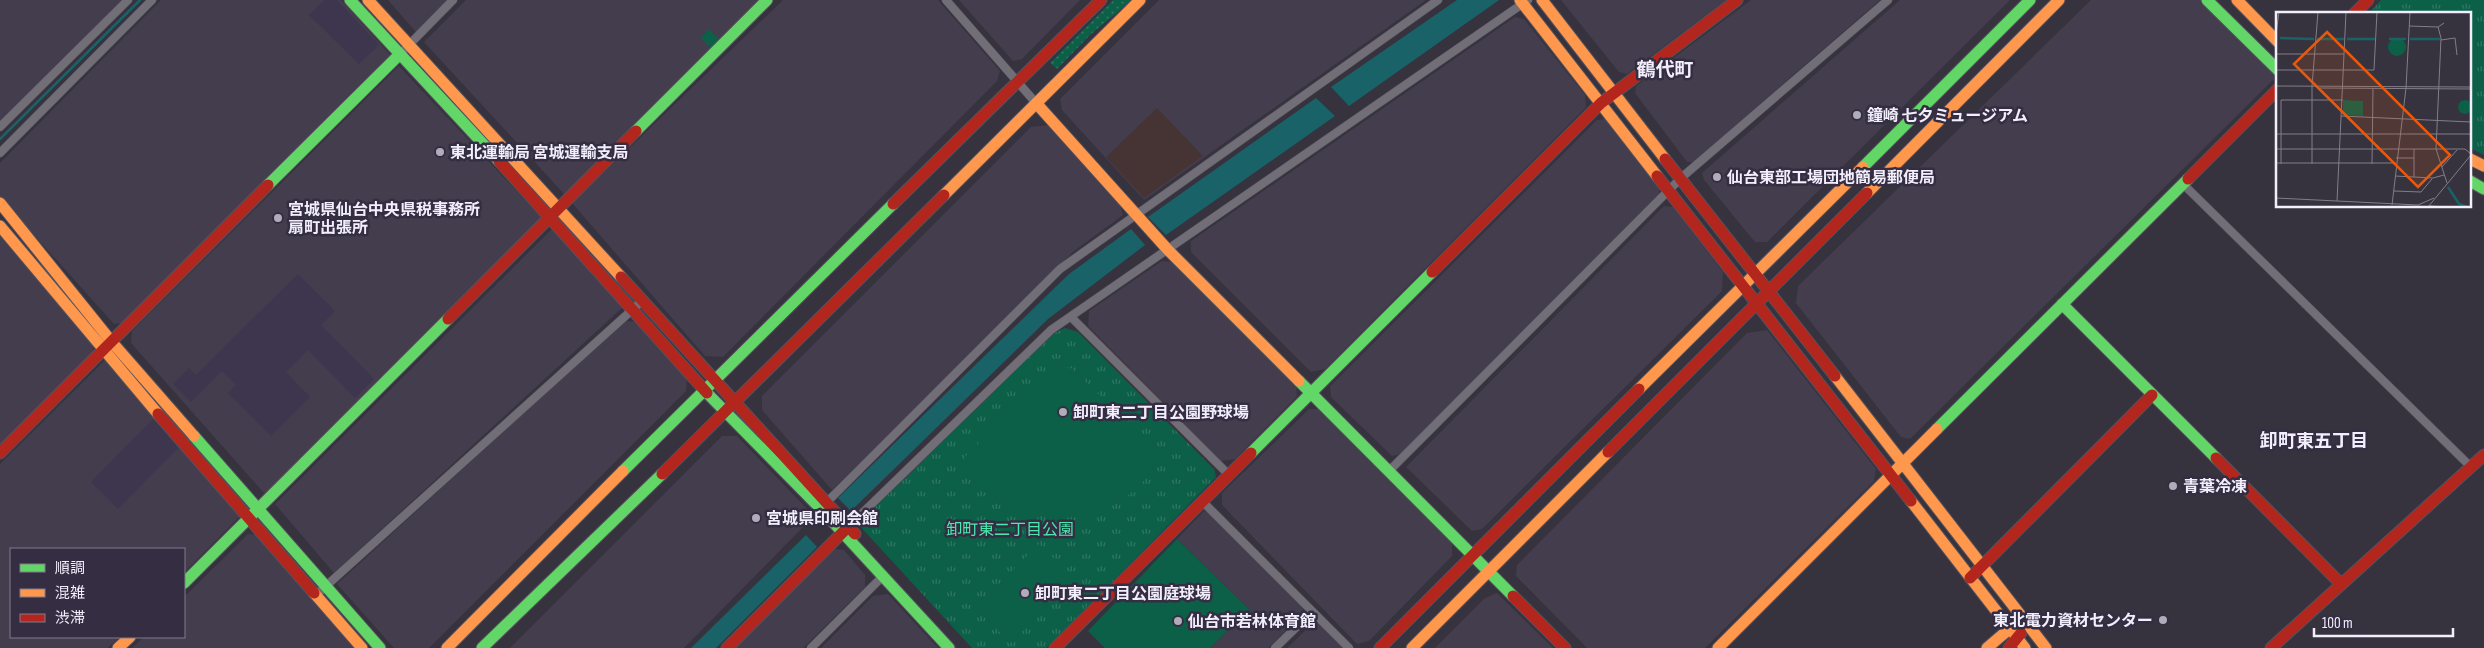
<svg xmlns="http://www.w3.org/2000/svg" width="2484" height="648" font-family="'Sofia Sans Condensed','Noto Sans JP',sans-serif">
	<style>
		.commercial { fill: #433d4d }
		.built { fill: #3e364f }
		.education { fill: #463434 }
		.grass { fill: url(#grass-dots) }
		.park { fill: url(#park-tufts) }
		.garden { fill: #0c6048 }
		.water { fill: #196368 }
		.lines { fill: none; stroke-linecap: round; stroke-linejoin: round }
		.stream { stroke: #196368; stroke-width: 2.5 }
		.street-casing { stroke: #55525c; stroke-width: 9 }
		.fast-casing { stroke: #55525c; stroke-width: 13 }
		.slow-casing { stroke: #55525c; stroke-width: 13 }
		.jam-casing { stroke: #55525c; stroke-width: 13 }
		.street { stroke: #716e77; stroke-width: 8 }
		.fast { stroke: #63d668; stroke-width: 11 }
		.slow { stroke: #ff974d; stroke-width: 11 }
		.jam { stroke: #b3261e; stroke-width: 11 }
		.poi-dot { fill: #b0adba; stroke: #352e43; stroke-width: 2 }
		.labels { text-anchor: middle; stroke-width: 5; stroke-linejoin: round; paint-order: stroke }
		.poi-label { font-size: 16px; font-weight: bold; fill: #f2eefc; stroke: #352e43; text-anchor: start }
		.park-label { font-size: 16px; fill: #4be7af; stroke: #352e43 }
		.neighbourhood-label { font-size: 18px; font-weight: bold; fill: #f2eefc; stroke: #352e43 }
		.quarter-label { font-size: 19px; font-weight: bold; fill: #f2eefc; stroke: #352e43 }
		.inset-river { fill: none; stroke: #196368; stroke-width: 2.5 }
		.inset-road { fill: none; stroke: #817e8a; stroke-width: 1 }
		.view { fill: #e8590c; fill-opacity: 0.15; stroke: #e8590c; stroke-width: 2.5 }
		.inset-edge { fill: none; stroke: #f2eefc; stroke-width: 2.5 }
	</style>
	<defs>
		<pattern id="grass-dots" width="8" height="8" patternUnits="userSpaceOnUse" patternTransform="scale(1.25)"><rect width="8" height="8" fill="#0c6048"/><path d="M2 2h.1M6 6h.1" fill="none" stroke="#307763" stroke-width="1.8" stroke-linecap="round"/></pattern>
		<pattern id="park-tufts" width="24" height="20" patternUnits="userSpaceOnUse" patternTransform="scale(1.25)"><rect width="24" height="20" fill="#0c6048"/><path d="M3 7l-1-3M5 7V3M7 7l1-3M15 17l-1-3M17 17v-4M19 17l1-3" fill="none" stroke="#307763"/></pattern>
	</defs>
	<rect width="100%" height="100%" fill="#36333e"/>
	<path class="commercial" d="M0 0H122L0 122Z
		M161 0H341L392 57 124 323 114 324 0 197V163Z
		M388 0H449L416 32Z
		M466 0H764L566 196 424 42Z
		M783 0H938L1000 71 997 81 723 357 705 356 572 203Z
		M959 0H1080L1022 59 1013 61Z
		M1159 0H1426L1144 200 1062 110 1060 99Z
		M1561 0H1726L1627 74 1619 72Z
		M1751 0H1880L1693 162H1687L1635 93 1636 86Z
		M1900 0H2010L1767 242H1755L1704 180 1702 173Z
		M2091 0H2201L2274 73V79L1910 439 1901 437 1796 303 1798 286Z
		M1515 17 1524 19 1585 95 1586 107 1325 369 1311 372 1191 252V241Z
		M399 66 542 218 273 491 264 493 131 343 132 331Z
		M1606 119 1659 188V196L1400 454 1392 456 1331 397 1330 386 1597 120Z
		M1050 125 1120 205 1123 215 1074 251 832 490 762 410V396L1031 127Z
		M1664 206 1673 207 1723 272 1722 291 1482 529 1472 531 1406 467Z
		M552 229 623 307 334 573 275 504Z
		M0 236 93 345V353L0 446Z
		M1162 261 1173 262 1296 384 1297 396 1235 459 1221 461 1088 326 1089 311Z
		M624 321 637 322 687 377 686 391 429 648H394L337 584Z
		M1767 330 1876 469 1874 481 1705 648H1587L1516 576 1517 565 1747 333Z
		M105 360 241 515 184 573V549H11V637H119L108 648H0V464Z
		M1309 409H1320L1452 543V556L1369 641 1357 644 1222 505V493Z
		M722 436H737L814 516 684 648H510Z
		M1204 511 1212 512 1303 605V613L1268 648H1210L1250 610 1177 539Z
		M248 534 259 535 355 648H132L144 637H184V597Z
		M835 549 844 550 865 575V587L803 648H734Z
		M1497 593 1553 648H1435L1485 598Z
		M888 594 938 648H821L873 596Z
		M1319 622 1345 648H1287L1311 625Z"/>
	<path class="built" d="M324 0H337L379 45 359 64 309 15Z
		M298 274 335 311 321 325 374 379 355 398 308 350 286 372 310 397 271 436 228 393 236 385 222 371 191 402 173 384 189 368 196 375Z
		M153 419 180 446 118 509 91 482Z"/>
	<path class="education" d="M1157 108 1203 156 1144 198 1106 157Z"/>
	<path class="grass" d="M1113 0H1132L1090 35 1057 69 1050 63Z"/>
	<path class="park" d="M2381 0H2484V155L2470 148V14H2368Z
		M1065 328 1078 332 1214 469 1216 477 1046 648H972L858 524 1053 334Z"/>
	<path class="garden" d="M709 29 721 41 712 49 701 38Z
		M1071 368 1162 455C1130 511 1075 533 1015 506 990 495 977 483 964 458L1052 369Z
		M1177 539 1250 610 1210 648H1105L1088 631Z
		M1039 544 1074 578 1011 643 975 608Z"/>
	<path class="water" d="M1457 0H1499L1349 106 1331 87Z
		M1316 98 1335 116 1166 235 1148 217Z
		M1131 229 1145 245 1048 319 851 511 838 498 1069 274Z
		M806 535 817 547 716 648H691Z"/>
	<g class="lines">
		<path class="stream" d="M0 139 140 0"/>
		<defs>
			<path id="street" d="M946 0 1036 103
				M399 55 453 0
				M0 127 128 0
				M0 153 152 0
				M2183 184 2471 467
				M1071 317 1229 475
				M1389 471 1681 178 1888 0
				M1203 502 1349 648
				M824 505 1060 269 1438 0
				M848 527 1051 330 1528 0
				M316 595 642 301
				M811 648 884 575
				M1275 648 1312 612"/>
			<path id="fast" d="M350 0 499 161
				M2207 0 2278 70
				M636 131 767 0
				M1863 167 2030 0
				M2470 181 2484 189
				M268 185 399 55
				M2062 304 2216 458
				M1299 381 1513 596
				M707 393 821 509 949 648
				M1937 429 2188 179
				M194 436 380 648
				M1251 453 1432 272
				M623 471 893 204
				M184 583 448 319
				M482 648 662 474"/>
			<path id="slow" d="M368 0 621 277
				M1520 0 1657 176
				M1542 0 1665 159
				M2237 0 2278 42
				M1036 103 1168 250 1299 381
				M2470 159 2484 166
				M1867 193 2059 0
				M944 195 1140 0
				M0 203 111 341 194 436
				M0 226 158 414
				M1835 376 2046 648
				M1639 389 1863 167
				M1911 501 2025 648
				M314 593 362 648
				M118 648 130 637
				M447 648 623 471
				M1412 648 1608 452
				M1718 648 1937 429
				M1987 648 2014 625"/>
			<path id="jam" d="M2354 14 2368 0
				M1665 159 1835 376
				M499 161 707 393
				M1657 176 1911 501
				M2188 179 2278 89
				M893 204 1101 0
				M1432 272 1601 103 1737 0
				M621 277 855 534
				M448 319 636 131
				M158 414 314 593
				M1608 452 1867 193
				M0 453 268 185
				M2216 458 2341 584
				M662 474 944 195
				M1970 578 2152 395
				M1513 596 1565 648
				M727 648 847 528
				M1055 648 1251 453
				M1380 648 1639 389
				M2009 648 2021 633
				M2271 648 2484 455"/>
		</defs>
		<use href="#street" class="street-casing"/>
		<use href="#fast" class="fast-casing"/>
		<use href="#slow" class="slow-casing"/>
		<use href="#jam" class="jam-casing"/>
		<use href="#street" class="street"/>
		<use href="#fast" class="fast"/>
		<use href="#slow" class="slow"/>
		<use href="#jam" class="jam"/>
	</g>
	<g class="poi-dot">
		<circle cx="1857" cy="115" r="5"/>
		<circle cx="440" cy="152" r="5"/>
		<circle cx="1717" cy="177" r="5"/>
		<circle cx="278" cy="218" r="5"/>
		<circle cx="1063" cy="412" r="5"/>
		<circle cx="2173" cy="486" r="5"/>
		<circle cx="756" cy="518" r="5"/>
		<circle cx="1025" cy="593" r="5"/>
		<circle cx="2163" cy="620" r="5"/>
		<circle cx="1178" cy="621" r="5"/>
	</g>
	<g class="labels">
		<g class="poi-label">
			<text x="1867" y="121">鐘崎 七夕ミュージアム</text>
			<text x="450" y="158">東北運輸局 宮城運輸支局</text>
			<text x="1727" y="183">仙台東部工場団地簡易郵便局</text>
			<text x="288" y="215">宮城県仙台中央県税事務所<tspan x="288" dy="18">扇町出張所</tspan></text>
			<text x="1073" y="418">卸町東二丁目公園野球場</text>
			<text x="2183" y="492">青葉冷凍</text>
			<text x="766" y="524">宮城県印刷会館</text>
			<text x="1035" y="599">卸町東二丁目公園庭球場</text>
			<text x="2153" y="626" text-anchor="end">東北電力資材センター</text>
			<text x="1188" y="627">仙台市若林体育館</text>
		</g>
		<g class="park-label">
			<text x="1010" y="535">卸町東二丁目公園</text>
		</g>
		<g class="neighbourhood-label">
			<text x="2314" y="447">卸町東五丁目</text>
		</g>
		<g class="quarter-label">
			<text x="1665" y="76">鶴代町</text>
		</g>
	</g>
	<g transform="translate(2276 12)">
		<rect width="195" height="195" fill="#36333e"/>
		<path d="M112 35a9 9 0 1 1 18 0a9 9 0 1 1-18 0ZM67 88 87 89V104L67 103ZM182 95a7 7 0 1 1 14 0a7 7 0 1 1-14 0Z" fill="#0c6048"/>
		<path class="inset-river" d="M4 26 38 27M41 27H68M71 27H99M113 27H130M134 27H164M172 175 183 192 191 195"/>
		<path class="inset-road" d="M133 14 162 15 168 11M162 15 165 26 160 137 171 171M0 22 3 0M165 28 179 26 181 43M0 42H68M0 58H98L101 0M0 74 195 75M44 76 195 77M65 104 195 110M0 122H195M0 137H189L195 142M120 146H138M0 151H120M5 152V88H67M36 152V74L42 0M96 152 97 76M166 155 181 138M119 164 157 166 168 163M138 165V137M118 179 145 180 156 167M0 186 142 193 158 186M61 189 70 0M116 193 130 76 134 0M154 194 172 195M152 195 195 143"/>
		<path class="view" d="M51 20 174 143 142 175 18 52Z"/>
		<rect width="195" height="195" class="inset-edge"/>
	</g>
	<rect x="10" y="548" width="175" height="90" fill="#352e43" stroke="#817b8d"/>
	<rect x="20" y="564" width="25" height="8" fill="#63d668" stroke="#817b8d"/>
	<text x="55" y="573" font-size="15" fill="#f2eefc">順調</text>
	<rect x="20" y="589" width="25" height="8" fill="#ff974d" stroke="#817b8d"/>
	<text x="55" y="598" font-size="15" fill="#f2eefc">混雑</text>
	<rect x="20" y="614" width="25" height="8" fill="#b3261e" stroke="#817b8d"/>
	<text x="55" y="623" font-size="15" fill="#f2eefc">渋滞</text>
	<path d="M2314 628v8h139v-8" fill="none" stroke="#f2eefc" stroke-width="2.5"/>
	<text x="2322" y="628" font-size="15" fill="#f2eefc" stroke="#352e43" stroke-width="4" paint-order="stroke">100 m</text>
</svg>
